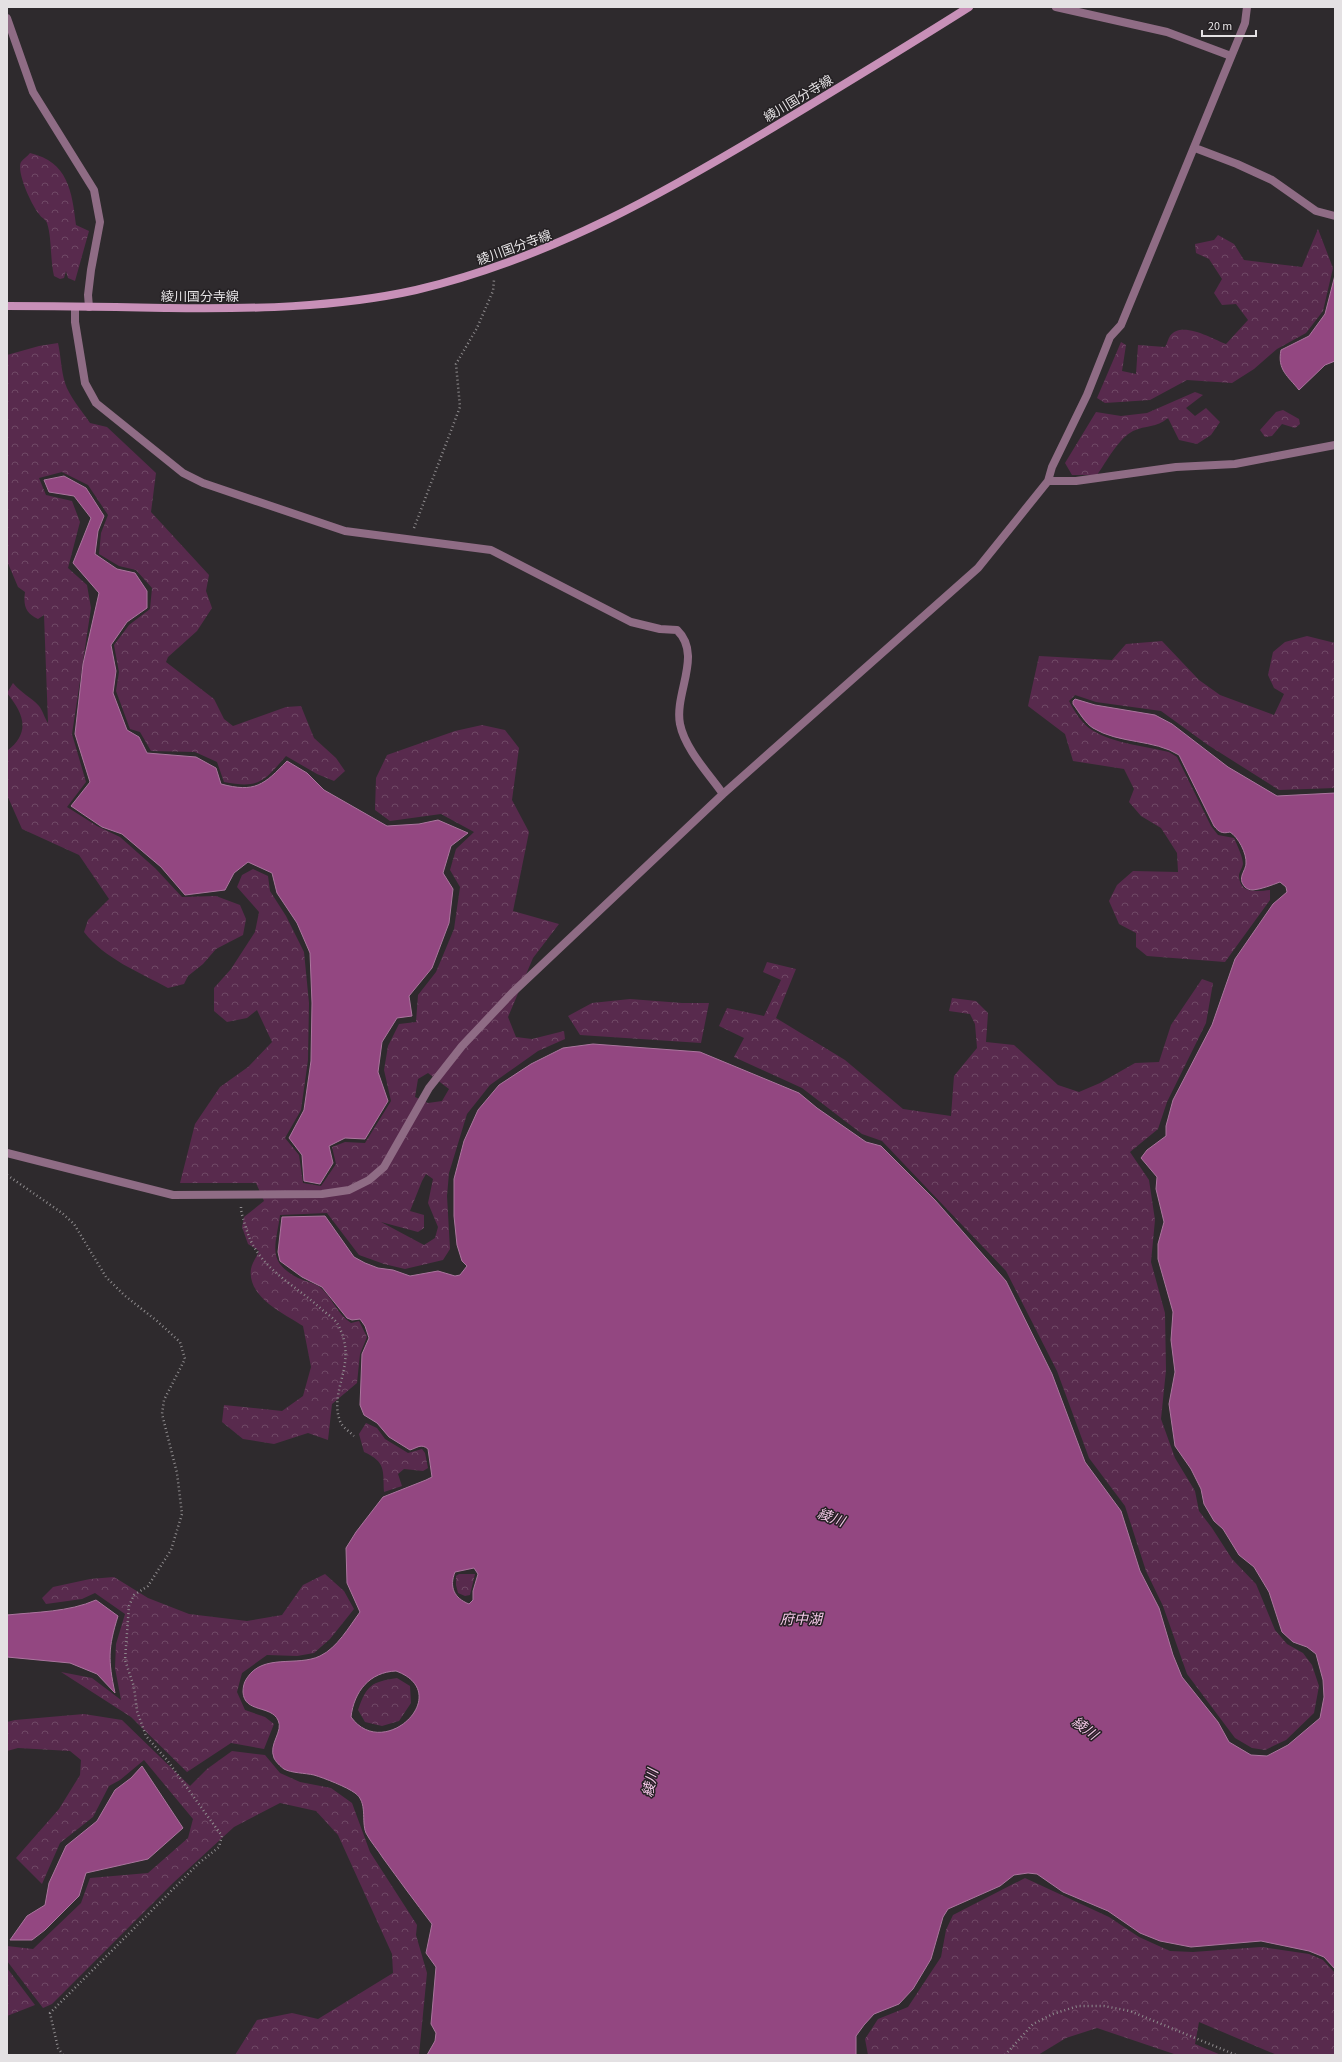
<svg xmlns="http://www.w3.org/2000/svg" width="1342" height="2062" font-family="'Source Sans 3','Noto Sans JP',sans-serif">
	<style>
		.forest { fill: url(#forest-crowns); fill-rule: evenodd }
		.water { fill: #934781; stroke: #ab759e; fill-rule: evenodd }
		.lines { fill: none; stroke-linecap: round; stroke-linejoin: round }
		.path { stroke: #8f8c8e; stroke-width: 2.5; stroke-dasharray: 1 3; stroke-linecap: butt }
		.minor { stroke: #8f6c85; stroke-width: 8 }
		.secondary { stroke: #c890b8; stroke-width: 8 }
		.labels { text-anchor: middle; stroke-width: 3; stroke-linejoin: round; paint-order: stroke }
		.street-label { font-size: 13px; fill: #e4e1e3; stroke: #242023 }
		.water-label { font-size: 14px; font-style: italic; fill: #f4c8e7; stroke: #242023 }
	</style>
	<defs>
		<pattern id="forest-crowns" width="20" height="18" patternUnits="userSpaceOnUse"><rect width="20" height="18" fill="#582a4d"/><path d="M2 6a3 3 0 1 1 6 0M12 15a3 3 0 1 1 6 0" fill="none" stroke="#704966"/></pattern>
	</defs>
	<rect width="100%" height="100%" fill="#2e2a2d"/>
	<path class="forest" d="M30 153C68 162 72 191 76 225L89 231 75 281 68 278 66 271 64 278 60 279 54 276C50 259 52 238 47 223 46 219 41 218 39 214 32 206 16 172 21 162 23 159 28 156 30 153Z
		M1318 229 1333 268 1323 311 1306 333 1277 349 1254 369 1232 383 1187 380 1150 400 1105 403 1097 398 1121 342 1126 345 1122 371 1136 374 1138 345 1165 347C1167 344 1168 339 1170 336 1181 320 1213 339 1226 344L1248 320 1236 304 1222 305 1214 293 1222 279 1209 259 1196 253 1195 244 1214 240 1218 235 1234 244 1244 260 1302 267Z
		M58 343C61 356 61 370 65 383 69 396 82 411 90 423L107 427 156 473 151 512 209 575 206 591 212 608 197 631 168 657 166 662 214 699 224 719 233 726 286 707 301 706 314 738 336 758 345 771 334 781 317 774 286 756C264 781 260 789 224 782L217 762 195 752 151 751 140 732 130 729 116 691 119 672 114 645 129 625 150 609 152 588 136 570 119 566 99 554 101 533 108 515 88 485 62 472 39 478 46 495 72 501 80 522 68 568 87 585 91 608 72 734 86 782 67 807 97 826 120 837 155 868 182 897 216 896 240 905 246 919 243 935 216 949 203 964 188 976 184 984 168 988C139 972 105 959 84 932L88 920 109 899 79 855 22 829 7 795V751C31 732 24 714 7 693L13 683C21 693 31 697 39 706 43 711 45 719 48 723L44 615 38 619C26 613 23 606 25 592L18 587 7 561V355L39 346Z
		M1195 392 1203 395 1186 408 1195 416 1206 408 1220 422 1211 435 1197 444 1179 440 1168 418C1156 428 1146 425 1133 431 1118 439 1107 461 1097 475H1072L1065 463 1096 412 1121 416 1147 413Z
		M1283 410 1299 419 1300 424 1295 428 1282 424 1272 436 1265 437 1260 430 1276 412Z
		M1307 636 1335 643V788L1279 790 1208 745 1161 711 1096 702 1075 695 1069 701C1074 711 1083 725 1092 730 1114 744 1145 746 1169 752L1177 757 1211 826 1218 835 1234 838C1237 845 1243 857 1243 864 1242 869 1239 872 1239 876 1240 895 1258 891 1270 890V900L1225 962 1147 956 1136 947V933L1119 924 1109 901 1117 885 1133 871 1178 872 1177 853 1161 828 1141 816 1129 802 1134 789 1124 769 1073 761 1065 734 1028 706 1039 656 1112 660 1126 644 1162 641 1199 680 1220 695 1274 715 1284 694 1274 688 1268 675 1273 652 1285 642Z
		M482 725 505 730 519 748 512 800 529 832 513 911 559 924 533 958 508 1017 516 1037 532 1039 564 1031 565 1039 538 1051 490 1085 467 1114 449 1173 447 1196 450 1249 443 1260 405 1269 384 1264 359 1255 327 1213 280 1215C276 1246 266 1261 298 1278 305 1281 315 1283 321 1288 333 1299 337 1314 351 1323L359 1321 367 1337 360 1354 357 1383 332 1404 328 1440 308 1433 274 1444 243 1439 222 1422 224 1405 282 1411 303 1396 311 1367 303 1326C284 1314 247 1297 251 1269 252 1263 257 1256 259 1251L248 1244 242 1227 244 1217 264 1201 256 1183H180L195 1124 220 1087 248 1067 272 1042 257 1010 247 1018 227 1022 214 1011V988L231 969 255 932 259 912 237 887 242 875 253 869 268 876 270 891 286 916 304 952 309 1003 308 1060 301 1110 285 1138 299 1155 303 1183 321 1186 336 1164 332 1147 345 1142 365 1143 391 1101 384 1070 388 1046 399 1024 416 1022 418 995 436 972 454 929 460 887 450 870 456 849 474 832 441 814 390 821 375 810 376 778 387 755 455 731ZM428 1073 449 1089 442 1101 428 1103 415 1097 418 1079ZM426 1174 433 1179 428 1203 438 1227 435 1238 424 1245 381 1222 418 1232 424 1228V1215L410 1211 422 1181Z
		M767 962 796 969 776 1018 845 1060 903 1109 951 1116 954 1076 977 1048 975 1024 970 1014 949 1011 952 998 976 1001 988 1013 986 1042 1014 1045 1058 1085 1079 1092 1100 1083 1135 1063 1159 1062 1171 1025 1202 979 1213 983 1206 1023 1167 1102 1158 1129 1130 1152 1149 1180 1155 1220 1151 1262 1165 1313 1166 1370 1161 1419 1175 1458 1195 1491 1199 1511 1212 1528 1232 1559 1256 1584 1275 1630 1287 1644 1303 1653 1312 1665 1319 1686 1314 1713 1286 1740 1265 1750 1252 1748 1235 1738 1187 1674 1163 1606 1146 1571 1125 1506 1089 1458 1057 1371 1006 1271 882 1141 862 1134 802 1088 734 1057 744 1038 719 1026 727 1008 764 1016 781 980 763 972Z
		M630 999 682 1003H709L701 1043 580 1035 568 1016 592 1003Z
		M366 1423 377 1428 385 1439 408 1453 422 1449 425 1453 428 1468 423 1471 404 1469 398 1474 402 1486 384 1492C383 1470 386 1462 364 1452L359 1434Z
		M325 1574 344 1591 354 1609 330 1639 314 1653 297 1656 267 1655 242 1673 237 1692 245 1710 265 1717 274 1724 264 1749 231 1743 187 1772 131 1717 61 1672 92 1678 121 1700 115 1668 116 1644 125 1614 95 1593 82 1599 46 1604 42 1598 53 1587 90 1579 114 1577 148 1598 189 1614 247 1621 282 1615 303 1585Z
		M459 1574H475L470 1595 465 1596 458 1593 456 1585V1576Z
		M397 1678 410 1686 411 1703 399 1721 382 1726 365 1722 358 1710C367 1685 371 1682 397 1678Z
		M84 1714 122 1720 190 1786 207 1769 232 1751 265 1755 280 1773 300 1782 331 1788 352 1803 370 1852 417 1925 416 1935 427 1973 419 2055H235L257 2020 292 2013 318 2019 393 1973 392 1954 338 1835 316 1811 280 1803 234 1827 173 1883 52 2004 43 2008 7 1961V1946L33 1949 81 1903 90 1878 148 1873 188 1838 193 1819 144 1760 120 1780 109 1786 93 1817 60 1843 42 1884 16 1858 59 1809 80 1775 81 1760 70 1751 18 1748 7 1751V1722L15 1720Z
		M1025 1878 1109 1917 1139 1937 1170 1951 1193 1952 1261 1947 1309 1954 1323 1960 1335 1973V2055H1277L1199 2022 1195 2044 1221 2055H1177L1097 2028 1066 2038 1038 2055H868L865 2039 878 2019 908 2007 941 1957 946 1930 953 1915Z
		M7 1968 35 2005 7 2016Z"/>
	<path class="water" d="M1335 275V361L1325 365 1299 390C1288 376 1277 370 1281 350L1309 336 1325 314Z
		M64 476 86 488 104 516 98 531 95 554 117 569 135 573 147 591V608L127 622 111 645 116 671 113 693 127 730 139 737 147 753 196 757 216 768 221 784C255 793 264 785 287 761L307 773 324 790 387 826 419 824 438 820 468 833 451 846 443 873 453 889 449 923 432 968 409 996 412 1016 397 1018 382 1042 378 1072 388 1101 365 1139 345 1138 329 1146 333 1163 320 1184 304 1181 302 1155 289 1138 304 1110 311 1061 312 1003 310 953 297 923 277 893 272 873 248 862 234 873 225 890 185 895 161 867 122 834 102 827 71 806 90 782 75 734 83 664 99 593 73 563 91 518 74 496 49 492 44 480Z
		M1075 699 1095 705 1155 715 1172 724 1228 767 1277 796 1335 793V1969L1324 1957 1309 1951 1261 1941 1191 1947 1160 1941 1140 1933 1108 1911 1063 1892 1037 1874 1028 1873 1014 1875 1000 1886 948 1909 943 1917 931 1959 913 1989 899 2004 874 2014 864 2025 856 2036V2055H427L435 2041 436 2033 431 2024 436 1967 426 1953 432 1924C415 1902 399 1880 383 1858 378 1850 370 1841 366 1833 361 1821 368 1802 355 1793 347 1787 324 1778 314 1775 305 1773 291 1773 284 1769 281 1767 275 1761 274 1758 268 1744 284 1731 278 1720 271 1705 244 1713 243 1692 243 1687 244 1682 247 1678 263 1653 297 1667 320 1656 337 1648 349 1627 360 1612L347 1583 346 1548 356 1532 383 1497 426 1480 432 1477 428 1449C421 1443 417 1448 410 1450L389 1437 377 1423 364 1415 360 1405 362 1354 369 1338 365 1326 360 1319 352 1320 347 1318 322 1287 302 1277 280 1261 278 1252 282 1217 325 1216 354 1257 365 1263 378 1268 393 1270 410 1276 438 1271 455 1276 460 1275 467 1266 462 1261 457 1245 454 1216V1179L464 1141 478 1110 499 1085 531 1064 563 1048 593 1044 700 1052 799 1093 817 1108 866 1142 881 1146 935 1200 1006 1281 1052 1374 1085 1462 1121 1511 1140 1571 1159 1608 1173 1655 1182 1677 1218 1722 1229 1742 1251 1755 1267 1756 1288 1745 1320 1718 1324 1697 1323 1680 1316 1654 1307 1647 1293 1642 1282 1632 1269 1592 1254 1567 1239 1555 1223 1529 1214 1521 1204 1504 1201 1489 1191 1469 1175 1446 1169 1404 1175 1372 1171 1340 1173 1312 1158 1259V1244L1164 1222 1156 1189 1157 1177 1141 1158 1147 1150 1166 1136V1126L1173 1100 1212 1025 1235 959 1273 904 1287 892 1286 887 1280 882C1272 885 1262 889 1253 890 1250 890 1247 889 1245 887 1237 878 1245 872 1246 864 1247 853 1238 837 1230 832 1222 834 1219 832 1214 826L1179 755C1154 739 1119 744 1093 728 1085 723 1079 712 1073 704V701ZM474 1568 478 1574 473 1591V1600L469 1604C454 1598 449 1587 455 1572ZM396 1671C456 1693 384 1763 351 1717 354 1691 370 1672 396 1671Z
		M96 1600 118 1616C108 1648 108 1660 115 1693L97 1674 70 1663 7 1657V1615C36 1612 69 1612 96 1600Z
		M142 1766 183 1828 148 1859 86 1873 79 1896 45 1930 32 1940H10L27 1916 45 1905 49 1883 66 1846 97 1821 115 1790 131 1778Z"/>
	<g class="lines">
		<path class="path" d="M414 528 460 407 456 364 477 328 493 291 494 280
			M7 1175 62 1213 74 1224 106 1277 124 1295 157 1321 180 1342 185 1359 164 1400 162 1414 177 1473 182 1514 171 1550 148 1586 134 1595 129 1606 125 1660 134 1687 137 1711 146 1736 167 1760 222 1836 219 1847 199 1863 50 2013 58 2048 63 2055
			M241 1207C241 1214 244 1221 246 1228 257 1267 291 1282 319 1307 324 1312 333 1317 337 1323 360 1363 328 1389 340 1421 342 1427 350 1432 354 1436
			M1005 2055 1033 2024 1053 2014 1078 2006H1104L1130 2011 1236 2055"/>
		<path class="minor" d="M1056 7 1167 32 1231 56
			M7 18 33 92 94 190 100 222 91 270 88 295 89 307
			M1195 148 1237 164 1272 180 1316 211 1335 216
			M75 307V322L85 383 96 403 183 473 203 483 345 531 491 550 631 622 660 629 677 630C703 655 674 693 680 724 685 749 709 774 723 794
			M1048 481H1076L1176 467 1235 464 1335 445
			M7 1153 173 1195 322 1194 349 1190 369 1180 384 1167 429 1088 462 1046 512 993 723 794 978 568 1048 481 1052 467 1087 395 1110 337 1121 325 1245 23 1247 7"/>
		<path class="secondary" d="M7 306C61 306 114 307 168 308 251 309 335 308 416 290 552 258 670 190 787 119 848 82 909 45 969 7"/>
	</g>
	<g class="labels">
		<g class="street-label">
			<text transform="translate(798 98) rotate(-31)" y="5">綾川国分寺線</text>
			<text transform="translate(514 247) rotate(-20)" y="5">綾川国分寺線</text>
			<text x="200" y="301">綾川国分寺線</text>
		</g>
		<g class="water-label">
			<text transform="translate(831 1517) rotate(20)" y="5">綾川</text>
			<text x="801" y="1624">府中湖</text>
			<text transform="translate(1085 1728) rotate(36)" y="5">綾川</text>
			<text transform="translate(650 1783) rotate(-77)" y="5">綾川</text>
		</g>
	</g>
	<rect width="1342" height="2062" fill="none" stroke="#e4e1e3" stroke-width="16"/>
	<path d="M1202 30v6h54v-6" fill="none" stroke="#e4e1e3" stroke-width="2"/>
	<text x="1208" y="30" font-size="12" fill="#e4e1e3" stroke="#242023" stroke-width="3" paint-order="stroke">20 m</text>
</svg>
